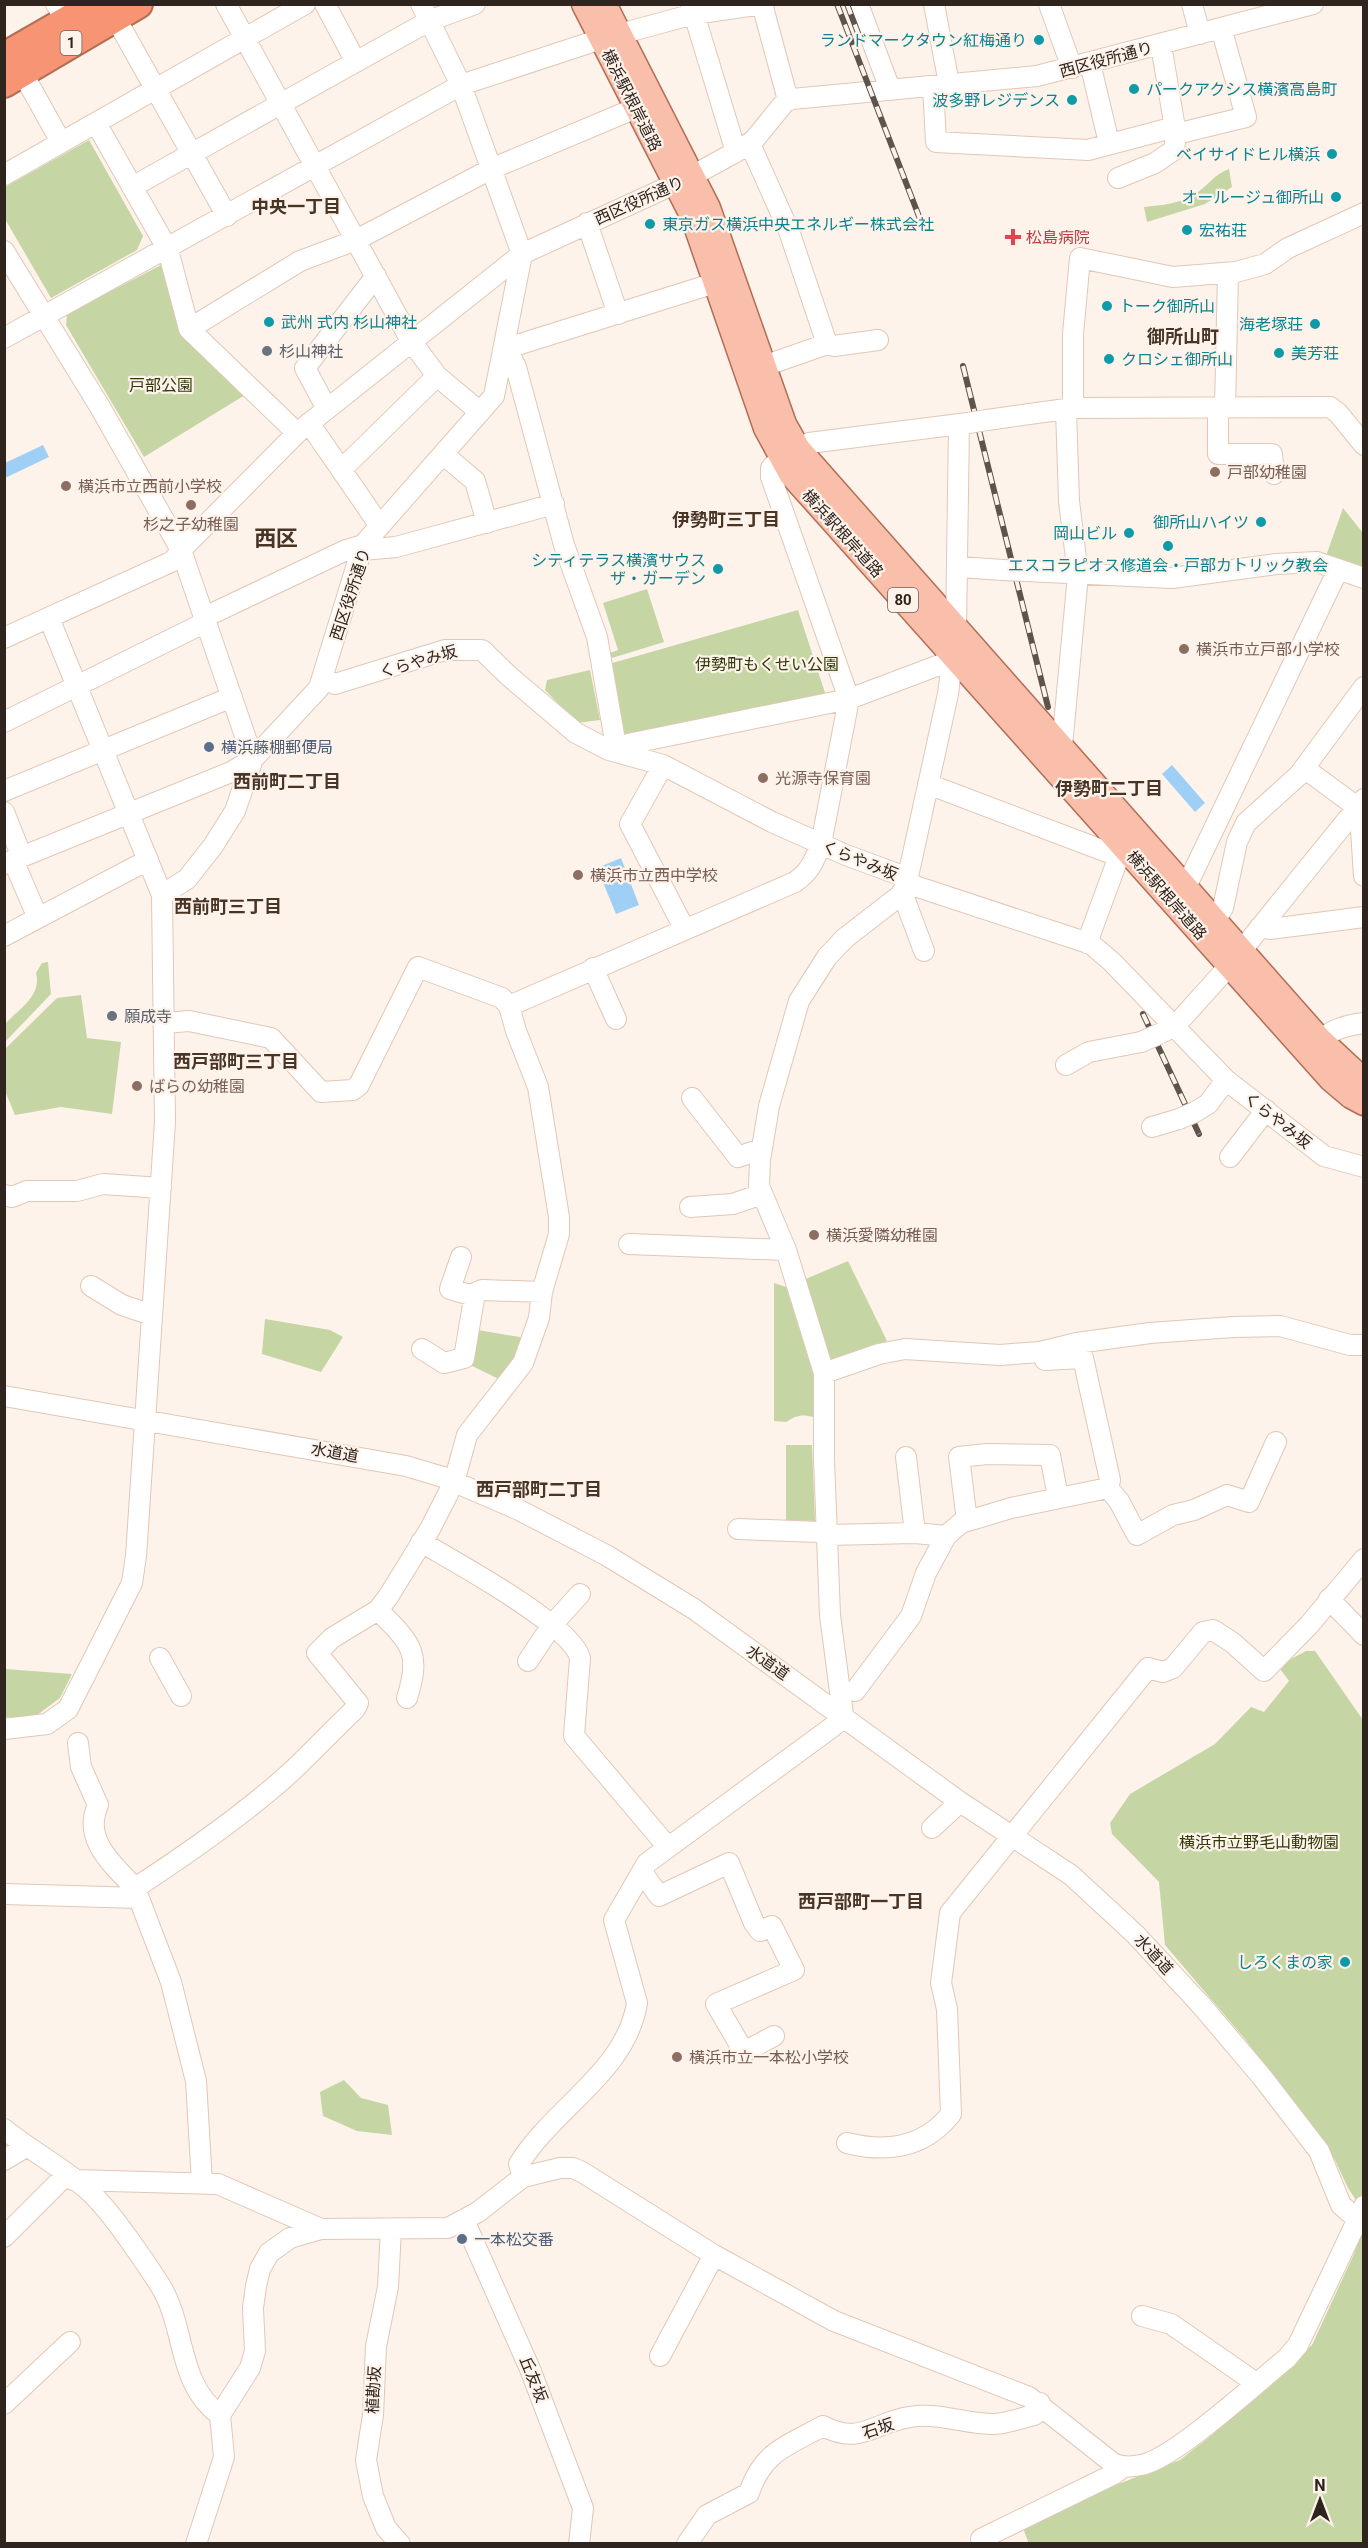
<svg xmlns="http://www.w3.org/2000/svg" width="1368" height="2548" font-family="Roboto,'Noto Sans JP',sans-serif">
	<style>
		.green { fill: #c5d5a4 }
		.water { fill: #a0cff5 }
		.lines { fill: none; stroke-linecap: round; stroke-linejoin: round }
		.minor-casing { stroke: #e1c7b5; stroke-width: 22 }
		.major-casing { stroke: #b16d55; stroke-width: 27 }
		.highway-casing { stroke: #b16d55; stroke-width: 32 }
		.minor { stroke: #fff; stroke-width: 20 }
		.major { stroke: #fabfab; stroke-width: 24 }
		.highway { stroke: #f79473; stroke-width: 28 }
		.rail-casing { stroke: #5e544d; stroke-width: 6 }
		.rail { stroke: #fdf3eb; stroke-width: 4; stroke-dasharray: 11; stroke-linecap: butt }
		.minor-bridge-casing { stroke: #e1c7b5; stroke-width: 22; stroke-linecap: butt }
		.minor-bridge { stroke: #fff; stroke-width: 20 }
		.culture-dot { fill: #0f9aa8; stroke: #fdf3eb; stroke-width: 2 }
		.health-dot { fill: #e0444e; stroke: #fdf3eb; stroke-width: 2 }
		.worship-dot { fill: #6b7280; stroke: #fdf3eb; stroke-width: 2 }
		.education-dot { fill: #8d6e63; stroke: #fdf3eb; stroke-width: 2 }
		.service-dot { fill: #5c6f8a; stroke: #fdf3eb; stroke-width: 2 }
		.labels { text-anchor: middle; stroke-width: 4.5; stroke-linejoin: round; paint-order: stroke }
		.shield { fill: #fdf3eb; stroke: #6d635c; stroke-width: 1.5 }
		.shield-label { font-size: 15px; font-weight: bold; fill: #2f251e }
		.culture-label { font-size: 16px; fill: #0d838f; stroke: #fdf3eb; text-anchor: end }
		.street-label { font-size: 16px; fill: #2f251e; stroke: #fdf3eb }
		.health-label { font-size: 16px; fill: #be3a42; stroke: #fdf3eb; text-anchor: start }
		.worship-label { font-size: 16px; fill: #5b616d; stroke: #fdf3eb; text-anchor: start }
		.park-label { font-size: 16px; fill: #2e3a07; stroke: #fdf3eb }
		.education-label { font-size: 16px; fill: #785e54; stroke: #fdf3eb; text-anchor: start }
		.service-label { font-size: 16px; fill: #4e5e75; stroke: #fdf3eb; text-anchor: start }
		.neighbourhood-label { font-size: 18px; font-weight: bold; fill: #493526; stroke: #fdf3eb }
		.district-label { font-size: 22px; font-weight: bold; fill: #493526; stroke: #fdf3eb }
	</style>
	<rect width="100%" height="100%" fill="#fdf3eb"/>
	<path class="green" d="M89 140 143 236 137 250 51 298 5 219V187Z
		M1229 169 1232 187 1205 204 1147 222 1144 207C1162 205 1179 204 1195 194 1208 186 1214 174 1229 169Z
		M165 263 181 333 245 395 144 457 66 325 67 314Z
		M1343 508 1363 533V571L1326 556Z
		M647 589 664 642 612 658 610 653 618 650 603 603Z
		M798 610 826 696 622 736 609 664Z
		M590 670 600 720 577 723 545 690 547 680Z
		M48 962 51 994 5 1042V1024C19 1009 42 996 36 973L42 963Z
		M81 995 87 1038 121 1042 112 1114 61 1107 15 1115 5 1091V1049L57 998Z
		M848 1261 887 1341 832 1361 801 1281Z
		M774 1283 786 1287 815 1378 814 1417C802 1414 796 1415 786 1422L774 1421Z
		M265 1319 330 1330 343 1337 321 1372 262 1354Z
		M478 1330 525 1338 518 1359 503 1381 470 1365Z
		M786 1445H812L815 1521 786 1520Z
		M1306 1651H1315L1363 1720V2211L1348 2188 1335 2160 1245 2039 1165 1945 1159 1882 1112 1834 1110 1823 1130 1794 1215 1744 1251 1707 1264 1712 1289 1681 1278 1666Z
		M5 1669 72 1674 60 1698 33 1718 5 1717Z
		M344 2080 361 2098 388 2105 392 2135 357 2131 323 2116 320 2092Z
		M1363 2225V2543L1029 2544 1023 2528 1098 2492 1180 2460 1212 2435 1312 2345 1354 2254Z"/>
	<path class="water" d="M43 445 49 457 5 478V463Z
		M1172 765 1205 803 1195 812 1162 774Z
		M621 858 639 905 616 914 597 868Z"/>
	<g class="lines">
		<defs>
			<path id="minor" d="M56 4 66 21
				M226 4 411 341 437 376 480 412
				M325 4 356 62
				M691 4 736 152
				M762 4 788 100
				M858 4 890 89
				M934 4 949 84
				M1049 4 1072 68
				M1192 4 1200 34
				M115 17 227 216
				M620 34 694 14 764 4
				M1090 63 1109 143
				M22 72 61 142
				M933 86 936 142 1088 150 1175 127
				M96 123 168 250 189 329 297 433
				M1176 134 1246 117 1221 28
				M750 144 789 231 827 344 834 346 878 340
				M4 175 305 4
				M1118 178 1155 163 1174 150 1176 134 1161 45
				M132 187 429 21 475 4
				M587 223 618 314
				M4 251 100 407 181 550 253 759 235 811 213 846 187 879 162 895
				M715 283 517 345H505L516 367 564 545 597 637 617 752 628 744 849 699 942 664 952 655
				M189 329 300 261 356 240 491 169 636 108
				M4 338 461 85 601 39
				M764 366 827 344
				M1073 408V334L1080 258 1173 277 1236 272 1265 264 1288 248 1364 213
				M1218 408V454H1272L1274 474
				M1225 408 1228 273
				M327 409 305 368 376 276
				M987 420 1073 408 1330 407 1338 413 1364 445
				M309 423 380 526
				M443 454 475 481 487 523
				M342 469 437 376
				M362 550 396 547 554 504
				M959 567 1003 570
				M1026 571 1172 578 1276 564 1317 562 1364 578
				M205 617 346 550 363 545
				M4 638 173 561 181 550 297 433 522 254 461 85 421 4
				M323 678 335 684 445 650H482L510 677 576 733 609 750 663 765 772 822 846 855 900 875 915 886 1091 944 1112 962 1226 1080 1324 1156 1364 1167
				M4 722 206 622
				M1062 746 1078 575 1069 501 1066 409
				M663 765 630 824 684 928
				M1304 768 1357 807
				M928 784 1107 852 1123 845 1133 837
				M4 791 232 697
				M4 812 22 857
				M1360 814 1364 876
				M13 860 38 918
				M4 864 231 772 253 759 319 688 363 545 494 396 522 254 692 176 743 148 754 140 785 102 792 99 1037 76 1313 4
				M1185 889 1338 570
				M902 892 924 951
				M1214 921 1223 908 1237 842 1246 823 1299 775 1364 687
				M1260 927 1270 929 1364 917
				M4 936 148 860
				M1087 943 1123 845
				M593 968 616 1019
				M509 1006 795 882C810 872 814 861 821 844L849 699 771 477V468L781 458 809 443 968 423
				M165 1023 189 1021 271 1038 321 1092 353 1090 359 1085 418 967 502 998 509 1006 516 1031 538 1087 559 1217V1234L542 1292 539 1318 523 1363 467 1435 454 1482 430 1529 388 1597 378 1610 332 1638 317 1653 358 1703 355 1709C333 1730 312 1752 290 1773 242 1816 189 1853 135 1888L171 1982 196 2081 202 2183
				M1163 1032 1175 1026 1229 966 1364 799
				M1310 1051C1326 1032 1339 1026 1364 1023
				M1066 1065 1089 1052 1141 1042
				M692 1098 738 1157 761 1149
				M1195 1112 1208 1104 1226 1080
				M1152 1127 1179 1119
				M1230 1157 1266 1110
				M4 1195 12 1197 27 1191H77L103 1184 161 1188
				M690 1207 733 1204 762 1194
				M629 1244 786 1250
				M461 1257 450 1289 470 1295 482 1290 542 1292
				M91 1286 122 1305 152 1315
				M422 1349 444 1363 464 1358 475 1293
				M824 1373 879 1354 905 1349 1000 1355 1040 1352 1077 1343 1150 1333 1233 1327 1280 1326 1350 1345H1364
				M4 1396 406 1466 443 1477 519 1510 606 1555 694 1609 960 1802 1071 1875 1135 1934 1201 2005 1262 2077 1319 2151 1341 2205 1356 2218
				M906 1457 915 1533
				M1108 1488 1119 1501 1137 1535 1173 1515 1194 1510 1227 1495 1249 1502 1276 1442
				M967 1521 959 1457 987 1454 1050 1455 1058 1497
				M738 1529 820 1532 827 1535 915 1533 946 1536
				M421 1542C453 1561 572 1625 580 1658L574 1736 667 1846
				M1329 1599 1364 1635
				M378 1610C410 1643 422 1651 407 1698
				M160 1658 181 1696
				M528 1661 552 1625 580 1594
				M855 1691 911 1616 926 1573 946 1536 961 1523 1011 1508 1108 1488 1110 1480 1083 1358 1045 1360
				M4 1729 47 1724 68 1709 132 1583 136 1556 165 1122 162 895 49 618
				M78 1743 81 1767 98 1805C82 1839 113 1865 135 1888
				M932 1828 960 1802
				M642 1872 659 1896 729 1863 754 1923 760 1931 772 1926 794 1970 716 2004 744 2052 774 2036
				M4 1894 139 1898
				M4 2129C31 2151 65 2169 89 2191 110 2210 144 2260 160 2285 186 2326 177 2385 220 2415
				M847 2143C887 2153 924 2148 951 2114L947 2009 941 1983 950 1913 1148 1668 1163 1672 1173 1668 1203 1632 1213 1630 1233 1643 1264 1671 1309 1625 1364 1559
				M4 2160 26 2147
				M523 2177 519 2164C553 2108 626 2072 637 2003L614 1920 647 1863 835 1725 843 1715 830 1615 824 1459V1373L786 1250 759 1186 760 1160 769 1106 799 1001 827 957 845 938 902 894 907 881 948 694 956 629 959 424
				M73 2180 218 2184 321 2229
				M464 2220 530 2369 583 2508 579 2544
				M391 2229 388 2287 376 2346 373 2415 366 2460 373 2496 386 2528 400 2544
				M4 2237 66 2175
				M1142 2316 1171 2324 1256 2383
				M660 2356 714 2255
				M4 2404 70 2342
				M196 2544 224 2457 220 2415 250 2368 255 2351 253 2308 256 2286 260 2269 269 2253 290 2238 321 2229 448 2228 478 2212 523 2177 560 2168H573L582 2172 714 2255 834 2321 1029 2397 1114 2464C1123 2467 1132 2467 1141 2465 1174 2459 1256 2383 1287 2358L1298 2345 1364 2206
				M687 2544 707 2515 749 2493C763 2451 787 2446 823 2426 861 2446 874 2422 910 2417 938 2412 965 2424 993 2424 1006 2424 1021 2418 1034 2415L1040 2403
				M982 2544 981 2539 1114 2474 1123 2467"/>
			<path id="major" d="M584 4 693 217 766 428 791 474 1331 1079 1351 1096 1364 1103
				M604 4 708 208 784 424 798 449 1320 1040 1364 1081"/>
			<path id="highway" d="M4 57 96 4
				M4 83 138 4"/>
		</defs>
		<use href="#minor" class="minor-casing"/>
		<use href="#major" class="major-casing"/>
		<use href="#highway" class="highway-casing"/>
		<use href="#minor" class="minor"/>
		<use href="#major" class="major"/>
		<use href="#highway" class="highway"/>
		<defs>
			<path id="rail" d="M837 4 920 219
				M847 4 858 33
				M963 366 1048 707
				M1143 1014 1199 1134"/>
		</defs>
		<use href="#rail" class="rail-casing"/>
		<use href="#rail" class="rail"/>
		<defs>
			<path id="minor-bridge" d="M968 423 987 420
				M1003 570 1026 571
				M1141 1042 1159 1034
				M1179 1119 1195 1112"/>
		</defs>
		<use href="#minor-bridge" class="minor-bridge-casing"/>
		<use href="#minor-bridge" class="minor-bridge"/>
	</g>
	<g class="culture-dot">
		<circle cx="1039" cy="40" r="6"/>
		<circle cx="1134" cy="89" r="6"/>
		<circle cx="1072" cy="100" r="6"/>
		<circle cx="1332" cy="154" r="6"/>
		<circle cx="1336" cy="197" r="6"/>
		<circle cx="650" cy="224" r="6"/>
		<circle cx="1187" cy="230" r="6"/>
		<circle cx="1107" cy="306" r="6"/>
		<circle cx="269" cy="322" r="6"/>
		<circle cx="1315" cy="324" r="6"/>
		<circle cx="1279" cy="353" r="6"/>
		<circle cx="1109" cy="359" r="6"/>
		<circle cx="1261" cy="522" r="6"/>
		<circle cx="1129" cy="533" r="6"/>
		<circle cx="1168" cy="546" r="6"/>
		<circle cx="718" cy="569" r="6"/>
		<circle cx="1345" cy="1962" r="6"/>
	</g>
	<path class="health-dot" d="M1010 228h6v6h6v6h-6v6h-6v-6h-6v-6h6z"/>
	<g class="worship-dot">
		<circle cx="267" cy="351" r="6"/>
		<circle cx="112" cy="1016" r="6"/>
	</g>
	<g class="education-dot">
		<circle cx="1215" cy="472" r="6"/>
		<circle cx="66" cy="486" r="6"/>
		<circle cx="191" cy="505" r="6"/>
		<circle cx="1184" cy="649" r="6"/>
		<circle cx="763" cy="778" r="6"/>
		<circle cx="578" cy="875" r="6"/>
		<circle cx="137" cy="1086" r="6"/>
		<circle cx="814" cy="1235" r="6"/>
		<circle cx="677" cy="2057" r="6"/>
	</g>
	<g class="service-dot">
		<circle cx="209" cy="747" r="6"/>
		<circle cx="462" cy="2239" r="6"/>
	</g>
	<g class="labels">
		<g class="shield">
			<rect x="60.5" y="31" width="21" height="24" rx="4.5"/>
			<rect x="888" y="588" width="30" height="24" rx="4.5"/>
		</g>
		<g class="shield-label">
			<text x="71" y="48">1</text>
			<text x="903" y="605">80</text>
		</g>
		<g class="culture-label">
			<text x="1027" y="46">ランドマークタウン紅梅通り</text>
			<text x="1146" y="95" text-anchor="start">パークアクシス横濱高島町</text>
			<text x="1060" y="106">波多野レジデンス</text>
			<text x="1320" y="160">ベイサイドヒル横浜</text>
			<text x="1324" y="203">オールージュ御所山</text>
			<text x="662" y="230" text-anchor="start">東京ガス横浜中央エネルギー株式会社</text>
			<text x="1199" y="236" text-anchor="start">宏祐荘</text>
			<text x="1119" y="312" text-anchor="start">トーク御所山</text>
			<text x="281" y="328" text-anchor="start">武州 式内 杉山神社</text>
			<text x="1303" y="330">海老塚荘</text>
			<text x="1291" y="359" text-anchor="start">美芳荘</text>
			<text x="1121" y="365" text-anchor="start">クロシェ御所山</text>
			<text x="1249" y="528">御所山ハイツ</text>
			<text x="1117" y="539">岡山ビル</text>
			<text x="706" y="566">シティテラス横濱サウス<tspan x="706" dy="18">ザ・ガーデン</tspan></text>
			<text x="1168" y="571" text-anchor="middle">エスコラピオス修道会・戸部カトリック教会</text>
			<text x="1333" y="1968">しろくまの家</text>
		</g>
		<g class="street-label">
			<text transform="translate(1106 59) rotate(-15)" y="6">西区役所通り</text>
			<text transform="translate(632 100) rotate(63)" y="6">横浜駅根岸道路</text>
			<text transform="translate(639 200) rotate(-24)" y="6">西区役所通り</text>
			<text transform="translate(843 533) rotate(48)" y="6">横浜駅根岸道路</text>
			<text transform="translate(350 594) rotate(-72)" y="6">西区役所通り</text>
			<text transform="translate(418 661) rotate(-16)" y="6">くらやみ坂</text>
			<text transform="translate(860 860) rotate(22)" y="6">くらやみ坂</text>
			<text transform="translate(1167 895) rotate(49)" y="6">横浜駅根岸道路</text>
			<text transform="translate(1278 1120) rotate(38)" y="6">くらやみ坂</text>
			<text transform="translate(335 1452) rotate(10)" y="6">水道道</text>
			<text transform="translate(768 1662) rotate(35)" y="6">水道道</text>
			<text transform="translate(1154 1954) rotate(47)" y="6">水道道</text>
			<text transform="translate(534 2379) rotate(68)" y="6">丘友坂</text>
			<text transform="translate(373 2390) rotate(-87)" y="6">植勘坂</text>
			<text transform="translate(878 2428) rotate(-19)" y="6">石坂</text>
		</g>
		<g class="health-label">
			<text x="1026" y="243">松島病院</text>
		</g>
		<g class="worship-label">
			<text x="279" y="357">杉山神社</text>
			<text x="124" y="1022">願成寺</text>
		</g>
		<g class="park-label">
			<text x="161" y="391">戸部公園</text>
			<text x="767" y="670">伊勢町もくせい公園</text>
			<text x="1259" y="1848">横浜市立野毛山動物園</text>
		</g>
		<g class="education-label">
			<text x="1227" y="478">戸部幼稚園</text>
			<text x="78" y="492">横浜市立西前小学校</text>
			<text x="191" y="530" text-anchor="middle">杉之子幼稚園</text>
			<text x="1196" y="655">横浜市立戸部小学校</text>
			<text x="775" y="784">光源寺保育園</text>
			<text x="590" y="881">横浜市立西中学校</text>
			<text x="149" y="1092">ばらの幼稚園</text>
			<text x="826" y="1241">横浜愛隣幼稚園</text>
			<text x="689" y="2063">横浜市立一本松小学校</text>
		</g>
		<g class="service-label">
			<text x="221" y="753">横浜藤棚郵便局</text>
			<text x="474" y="2245">一本松交番</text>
		</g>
		<g class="neighbourhood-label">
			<text x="296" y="213">中央一丁目</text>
			<text x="1183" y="343">御所山町</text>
			<text x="726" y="526">伊勢町三丁目</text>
			<text x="287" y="788">西前町二丁目</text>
			<text x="1109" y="795">伊勢町二丁目</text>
			<text x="228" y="913">西前町三丁目</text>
			<text x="236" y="1068">西戸部町三丁目</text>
			<text x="539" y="1496">西戸部町二丁目</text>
			<text x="861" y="1908">西戸部町一丁目</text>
		</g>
		<g class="district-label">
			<text x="276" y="546">西区</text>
		</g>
	</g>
	<rect width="1368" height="2548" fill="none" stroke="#2f251e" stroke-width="12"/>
	<g transform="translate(1320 2500)" stroke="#fdf3eb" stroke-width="4.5" paint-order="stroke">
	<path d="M0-4.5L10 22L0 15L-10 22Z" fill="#2f251e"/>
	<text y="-9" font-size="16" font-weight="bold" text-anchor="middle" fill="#2f251e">N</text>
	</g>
</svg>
